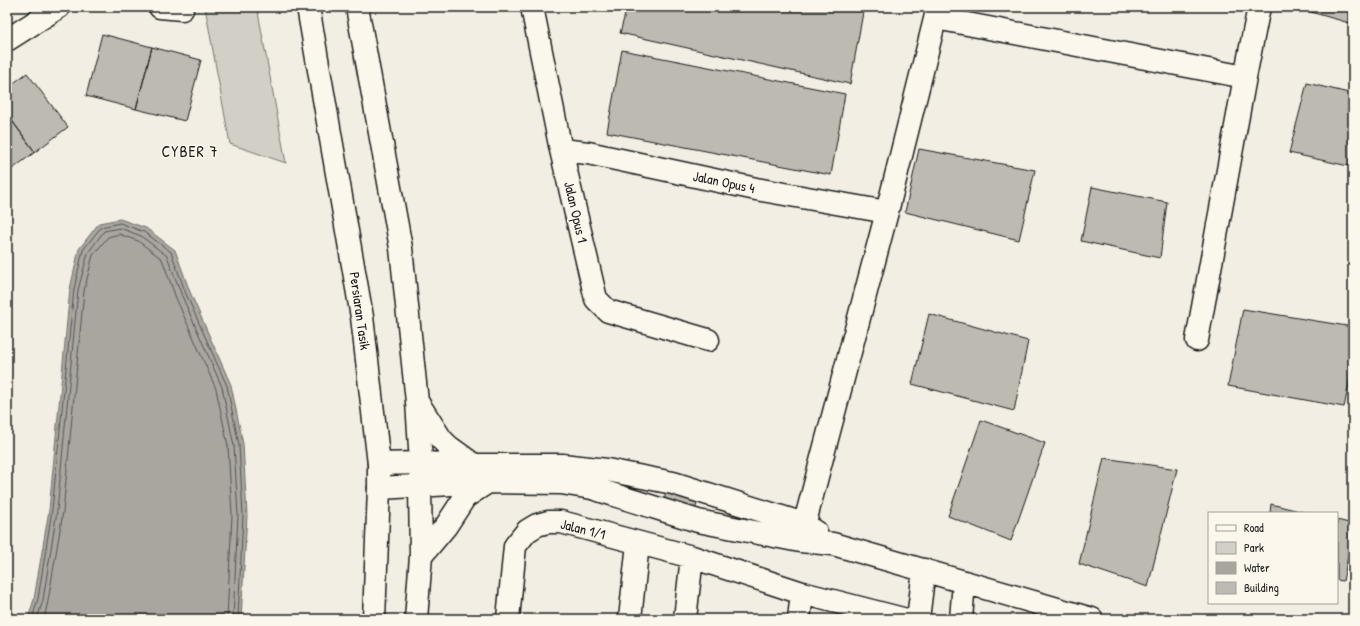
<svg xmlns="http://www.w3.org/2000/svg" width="1360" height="626" font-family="'Patrick Hand',sans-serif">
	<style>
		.green { fill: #d2cfc6; stroke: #777671 }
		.water { fill: #a9a6a0; stroke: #716f6b }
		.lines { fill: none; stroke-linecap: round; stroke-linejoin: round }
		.shore { stroke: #545351; stroke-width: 1 }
		.building { fill: #bdbab1; stroke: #1c1c1c }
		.minor-casing { stroke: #1c1c1c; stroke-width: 25 }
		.major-casing { stroke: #1c1c1c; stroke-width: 25 }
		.minor { stroke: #fbf7ec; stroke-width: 22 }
		.major { stroke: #fbf7ec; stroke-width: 22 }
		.labels { text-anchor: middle; stroke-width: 3; stroke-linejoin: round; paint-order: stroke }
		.street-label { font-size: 14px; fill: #1c1c1c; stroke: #fbf7ec }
		.quarter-label { font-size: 16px; letter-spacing: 1px; fill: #1c1c1c; stroke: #fbf7ec }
	</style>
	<rect width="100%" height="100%" fill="#f2eee4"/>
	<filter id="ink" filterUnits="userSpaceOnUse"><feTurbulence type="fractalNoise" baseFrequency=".025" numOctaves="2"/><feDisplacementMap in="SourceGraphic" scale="8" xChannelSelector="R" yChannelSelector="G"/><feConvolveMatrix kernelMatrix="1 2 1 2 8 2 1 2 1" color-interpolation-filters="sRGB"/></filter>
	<g filter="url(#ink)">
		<path class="green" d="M205 7H257L286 163 230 144Z"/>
		<path class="water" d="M120 219 146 228 175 250 190 292 231 385 243 444 247 515 241 619H28L34 599 49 510 70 289 79 249 99 223Z"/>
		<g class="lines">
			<path class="shore" d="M32 619 38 599 52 510 74 289 83 250 101 227 120 223 144 232 171 252 186 294 227 386 239 445 243 515 238 619
				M37 619 43 600 57 511 78 290 88 253 104 231 120 228 141 236 167 256 182 296 222 387 234 446 238 515 233 619
				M44 619 48 601 63 512 84 291 93 255 108 237 119 234 138 241 162 259 176 298 216 389 228 446 232 515 227 619"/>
		</g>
		<path class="building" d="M627 7H864L850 84 620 33Z
			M1053 7H1080L1079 11Z
			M1293 7H1353V24Z
			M102 34 152 47 136 109 86 96Z
			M152 47 201 60 185 121 136 109Z
			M622 50 845 94 831 175 607 132Z
			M27 73 68 127 35 152 7 114V88Z
			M1307 83 1353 94V167L1289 153Z
			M7 114 35 152 7 173Z
			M919 149 1035 170 1019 240 905 212Z
			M1092 187 1167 202 1160 258 1081 241Z
			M1243 309 1353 327V365L1344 407 1228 386Z
			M929 314 1028 341 1014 411 912 384Z
			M981 420 1045 443 1011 541 948 516Z
			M1104 458 1177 469 1148 587 1079 564Z
			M666 488 699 499 694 512 664 504Z
			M1271 504 1307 513H1270Z
			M1337 520 1353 524V531L1343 581 1337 580Z"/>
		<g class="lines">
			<defs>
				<path id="minor" d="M160 7 182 9
					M532 7 561 150 596 299 608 311 708 340
					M936 18 1245 77
					M7 40 59 7
					M561 150 588 153 756 189 887 212
					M1197 340 1245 77 1259 7
					M379 464 421 463 474 465H562L607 470 673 483 804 524 816 532
					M379 488 488 482 561 483 592 488 698 521 800 541 833 544 1092 619
					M800 541 887 212 938 7
					M508 619 515 546 527 531 537 525 548 522H561L692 557 802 593 903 619
					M630 619 638 543
					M685 619 692 557
					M799 619 802 593
					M918 619 924 570
					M961 619 964 582"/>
				<path id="major" d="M308 7 362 317 379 464V488L374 619
					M357 7 401 248 417 402 421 463 420 486 421 556 416 619
					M418 403 441 439 449 447 474 465
					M421 556 446 526 465 497 488 482"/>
			</defs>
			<use href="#minor" class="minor-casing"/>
			<use href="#major" class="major-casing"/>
			<use href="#minor" class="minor"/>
			<use href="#major" class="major"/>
		</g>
	</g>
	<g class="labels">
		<g class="street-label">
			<text transform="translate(724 182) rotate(12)" y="5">Jalan Opus 4</text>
			<text transform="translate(576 212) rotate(77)" y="5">Jalan Opus 1</text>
			<text transform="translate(360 311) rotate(82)" y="5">Persiaran Tasik</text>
			<text transform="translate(583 529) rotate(14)" y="5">Jalan 1/1</text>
		</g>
		<g class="quarter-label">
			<text x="190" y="157">CYBER 7</text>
		</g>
	</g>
	<rect width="1360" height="626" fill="none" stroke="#fbf7ec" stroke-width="24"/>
	<rect x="12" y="12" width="1336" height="602" fill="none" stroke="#1c1c1c" stroke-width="1.5" filter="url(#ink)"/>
	<rect x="1208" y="512" width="130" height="92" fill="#fbf7ec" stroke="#a29f99"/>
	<rect x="1216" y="525" width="20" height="6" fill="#fbf7ec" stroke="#a29f99"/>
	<text x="1244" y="532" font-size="12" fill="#1c1c1c">Road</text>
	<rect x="1216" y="542" width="20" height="12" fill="#d2cfc6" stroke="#a29f99"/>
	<text x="1244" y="552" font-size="12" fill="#1c1c1c">Park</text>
	<rect x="1216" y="562" width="20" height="12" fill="#a9a6a0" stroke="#a29f99"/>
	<text x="1244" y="572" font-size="12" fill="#1c1c1c">Water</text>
	<rect x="1216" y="582" width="20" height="12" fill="#bdbab1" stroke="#a29f99"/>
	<text x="1244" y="592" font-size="12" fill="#1c1c1c">Building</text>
</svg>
